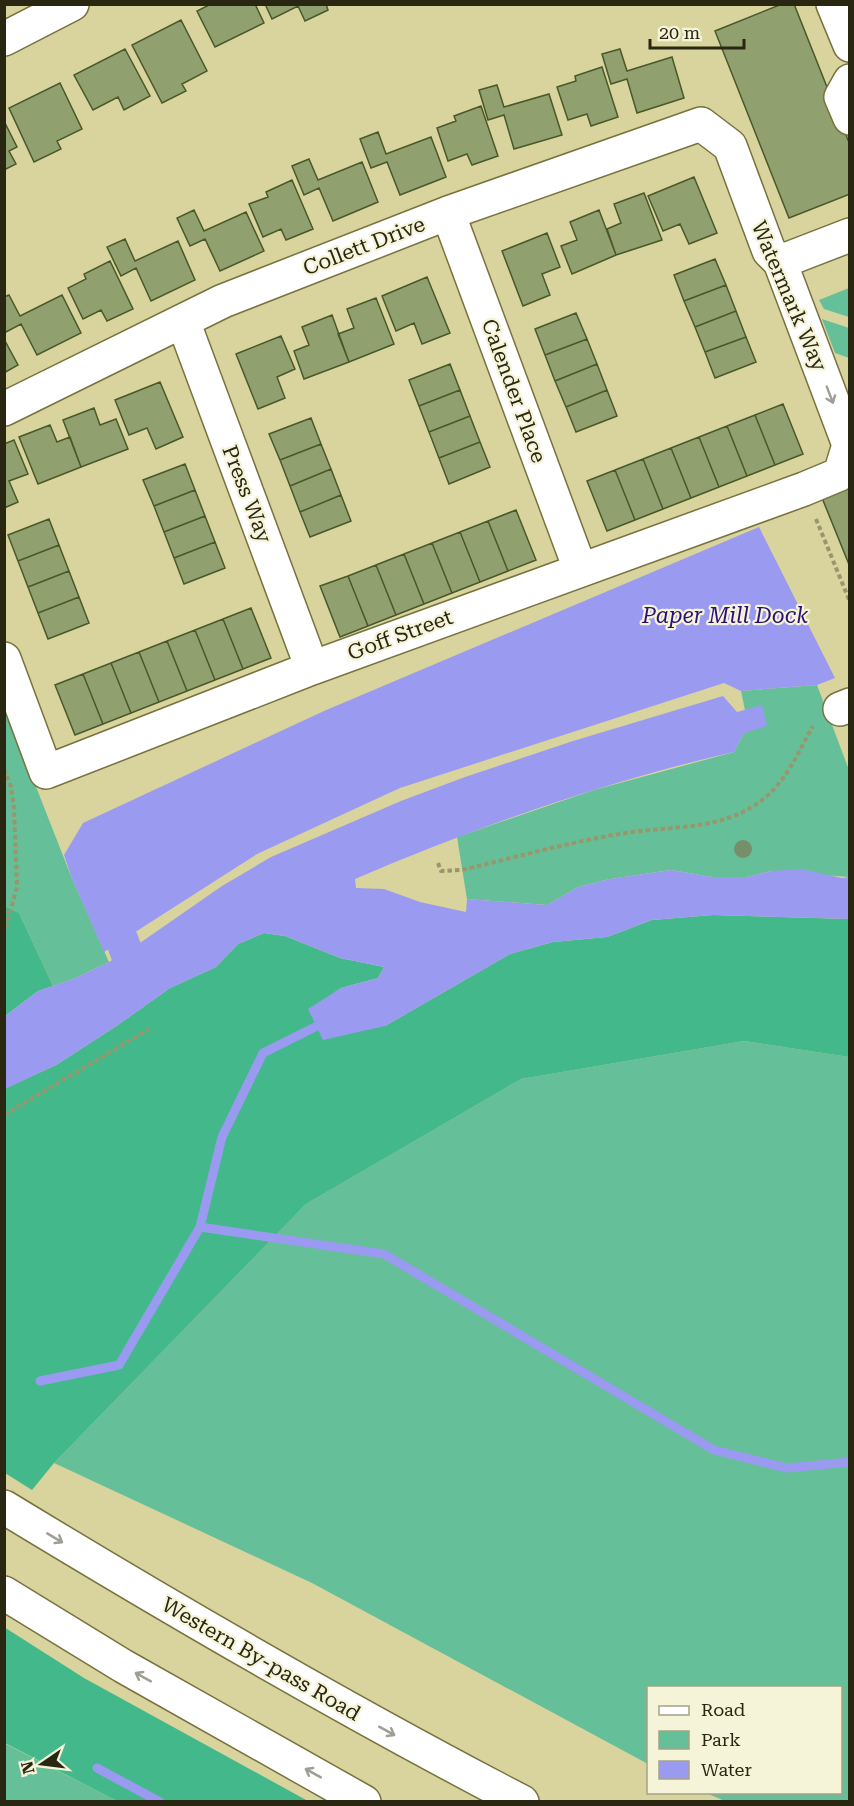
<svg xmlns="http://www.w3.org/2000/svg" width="854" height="1806" font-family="'Roboto Serif',serif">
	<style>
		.green { fill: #65bf98 }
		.forest { fill: #43b88a }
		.water { fill: #9b9af1 }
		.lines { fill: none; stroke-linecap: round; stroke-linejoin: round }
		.stream { stroke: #9b9af1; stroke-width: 9 }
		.canal { stroke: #9b9af1; stroke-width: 33 }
		.building { fill: #90a16f; stroke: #495829; stroke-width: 1.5 }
		.minor-casing { stroke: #77723e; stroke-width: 36 }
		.highway-casing { stroke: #77723e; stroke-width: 36 }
		.path { stroke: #9a966b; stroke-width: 4; stroke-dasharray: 4.5 3; stroke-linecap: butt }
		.minor { stroke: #fff; stroke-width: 33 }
		.highway { stroke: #fff; stroke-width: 33 }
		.tree { fill: #778e6a }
		.oneway { stroke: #9f9e94 }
		.labels { text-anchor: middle; stroke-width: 4.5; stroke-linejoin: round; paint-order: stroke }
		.street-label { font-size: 21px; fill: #292711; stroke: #f6f4d8 }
		.water-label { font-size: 22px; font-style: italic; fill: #2b1177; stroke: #f6f4d8 }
	</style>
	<rect width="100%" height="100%" fill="#d9d49d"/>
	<path class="green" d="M849 288V317L824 309 819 300Z
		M822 319 849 328V358L835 353Z
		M817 685 849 770V877L771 871 746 877H712L671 870 610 879 578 887 547 905 467 899 457 837 594 790 734 752 744 733 762 706 745 710 741 691Z
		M4 705 71 876 109 962 73 979 53 986 19 913 5 906Z
		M744 1041 849 1057V1801H725L706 1793 840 1792V1688H648V1764L312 1583 54 1463 306 1204 521 1079Z
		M4 1743 117 1801H5Z"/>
	<path class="forest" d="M5 906 19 913 53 986 38 991 5 1016Z
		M713 915 849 919V1057L744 1041 521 1079 306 1204 54 1463 32 1490 5 1473 4 1089 56 1065 115 1027 170 988 216 967 238 944 264 933 285 936 340 958 384 967 378 978 341 988 328 997 385 1026 510 954 553 942 607 937 652 920Z
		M4 1627 84 1678 308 1801H117L5 1743Z"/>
	<path class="water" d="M759 527 835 678 817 685 741 691 724 683 400 788 257 854 104 952 71 876 64 855 83 823 324 711Z
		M723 696 737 712 762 705 767 726 744 733 734 752C604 782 478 826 355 879L356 888 384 889 420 902 466 912 467 899 547 905 578 887 610 879 671 870 712 877H746L771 871 802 869 842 878 849 877V919L713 915 652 920 607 937 553 942 510 954 385 1026 323 1040 308 1009 341 988 378 978 384 967 340 958 285 936 264 933 238 944 216 967 170 988 115 1027 56 1065 5 1089V1016L38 991 73 979 109 962 137 945 222 886 271 857 401 801 465 777 573 741Z"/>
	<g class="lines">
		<path class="stream" d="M200 1227 384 1254 714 1450 787 1468 850 1462
			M40 1381 119 1365 200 1227 222 1137 263 1053 327 1021
			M97 1768 160 1802"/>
		<path class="canal" d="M122 940 135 976"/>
	</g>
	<path class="building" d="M211 4H255L264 23 215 47 197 11Z
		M265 4H326L328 10 305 21 298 6 272 19Z
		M782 4H794L850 145V194L789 218 715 31Z
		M181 20 207 71 182 84 186 91 162 103 132 45Z
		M125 49 150 96 124 110 118 97 93 110 74 75Z
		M620 49 627 71 672 57 684 98 637 113 627 79 611 84 602 54Z
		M602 67 618 117 591 126 587 114 568 120 557 87 576 81 575 76Z
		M60 83 82 129 57 141 61 149 34 162 9 108Z
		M497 85 504 107 549 94 562 135 514 149 504 115 488 120 479 90Z
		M481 106 498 156 472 165 467 154 448 161 437 128 456 121 454 116Z
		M4 121 17 147 9 151 16 164 4 170Z
		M378 132 386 154 431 137 446 177 400 195 387 162 371 168 360 139Z
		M309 159 318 180 362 162 378 202 333 221 319 188 304 195 292 166Z
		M694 177 717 233 689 244 680 224 663 231 648 196Z
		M292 180 313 229 286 240 281 229 263 237 249 204 268 197 266 192Z
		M644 193 662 240 616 255 607 229 621 223 614 204Z
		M194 210 204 231 246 212 264 251 220 271 205 239 190 246 177 218Z
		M599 210 616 255 572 274 561 246 577 240 570 222Z
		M547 233 560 267 542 274 550 295 523 306 502 251Z
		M125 239 135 261 178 241 195 280 151 301 136 268 121 276 107 247Z
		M715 259 726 285 684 301 674 275Z
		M110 261 133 309 107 321 101 310 83 319 68 288 86 279 84 274Z
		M427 277 450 333 422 344 414 323 396 331 382 296Z
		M726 285 736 311 695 327 684 301Z
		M9 295 20 316 62 295 81 333 37 355 21 324 6 332 4 329V297Z
		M376 298 394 344 349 362 338 334 354 328 347 309Z
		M736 311 746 337 705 352 695 327Z
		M576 313 587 339 545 355 535 329Z
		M332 315 349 362 304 379 294 351 309 345 302 327Z
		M281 336 295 369 277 377 285 398 258 409 236 354Z
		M746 337 756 362 715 378 705 352Z
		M4 339 18 365 4 373Z
		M587 339 597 364 555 381 545 355Z
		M450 364 460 390 419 406 409 380Z
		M597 364 607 390 566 407 555 381Z
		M160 382 183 437 156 449 147 428 129 435 115 400Z
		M460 390 470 416 429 432 419 406Z
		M607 390 617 416 576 432 566 407Z
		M783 404 803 454 775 465 755 415Z
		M94 408 100 425 116 419 128 449 81 467 63 420Z
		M755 415 775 465 747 476 727 426Z
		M470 416 480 442 439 458 429 432Z
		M311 418 321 444 280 460 269 434Z
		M50 425 57 442 70 437 81 467 38 484 19 437Z
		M727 426 747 476 719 487 699 437Z
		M699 437 719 487 691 498 671 448Z
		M14 440 28 474 9 481 18 502 4 508V444Z
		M480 442 490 467 449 484 439 458Z
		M321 444 331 469 290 486 280 460Z
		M671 448 691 498 663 509 643 459Z
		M643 459 663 509 635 520 615 470Z
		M185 464 195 490 154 506 143 480Z
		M331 469 341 495 300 512 290 486Z
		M615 470 635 520 607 531 587 481Z
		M850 476V567L818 488Z
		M195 490 205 516 164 532 154 506Z
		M341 495 351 521 310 537 300 512Z
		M516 510 536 560 508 571 488 521Z
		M205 516 215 542 174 558 164 532Z
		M49 519 59 545 18 561 8 535Z
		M488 521 508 571 480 582 460 532Z
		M460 532 480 582 452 593 432 543Z
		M215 542 225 568 184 584 174 558Z
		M432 543 452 593 424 604 404 554Z
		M59 545 69 571 28 587 18 561Z
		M404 554 424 604 396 615 376 565Z
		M376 565 396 615 368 626 348 576Z
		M69 571 79 597 38 613 28 587Z
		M348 576 368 626 340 637 320 586Z
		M79 597 89 623 48 639 38 613Z
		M251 608 271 658 243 669 223 619Z
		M223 619 243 669 215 680 195 630Z
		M195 630 215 680 187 691 167 641Z
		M167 641 187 691 159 702 139 652Z
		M139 652 159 702 131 713 111 663Z
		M111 663 131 713 103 724 83 674Z
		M83 674 103 724 75 735 55 685Z"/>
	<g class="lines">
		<defs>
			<path id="minor" d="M833 4 850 45
				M4 39 72 4
				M850 81 841 97 850 118
				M448 213 580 569
				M780 262 850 235
				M183 321 312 668
				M4 409 223 301 448 213 701 124 730 146 769 251 780 262 849 445
				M4 659 46 772 312 668 804 489 840 474 849 445
				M840 709 850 705"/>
			<path id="highway" d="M4 1507C175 1611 345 1710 522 1802
				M4 1593 123 1666 364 1802"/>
		</defs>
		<use href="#minor" class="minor-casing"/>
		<use href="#highway" class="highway-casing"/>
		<path class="path" d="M816 519 850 602
			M4 769 11 787 14 808 17 887 4 934
			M438 863 441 871 462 870C512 858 563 844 613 835 663 825 720 833 762 800 787 781 798 752 813 726
			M4 1115 149 1029"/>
		<use href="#minor" class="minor"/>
		<use href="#highway" class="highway"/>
	</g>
	<circle class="tree" cx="743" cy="849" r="9"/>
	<defs><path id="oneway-shaft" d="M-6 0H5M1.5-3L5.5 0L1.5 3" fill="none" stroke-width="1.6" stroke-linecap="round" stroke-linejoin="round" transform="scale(1.5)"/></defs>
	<g class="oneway">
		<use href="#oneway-shaft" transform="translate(830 395) rotate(69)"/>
		<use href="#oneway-shaft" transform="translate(55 1538) rotate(31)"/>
		<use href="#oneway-shaft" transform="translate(143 1677) rotate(-151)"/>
		<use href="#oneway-shaft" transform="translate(387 1731) rotate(29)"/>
		<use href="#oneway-shaft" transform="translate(313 1773) rotate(-151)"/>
	</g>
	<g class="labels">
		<g class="street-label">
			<text transform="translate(364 246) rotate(-21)" y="7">Collett Drive</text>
			<text transform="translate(789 296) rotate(67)" y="7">Watermark Way</text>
			<text transform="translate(514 391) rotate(70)" y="7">Calender Place</text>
			<text transform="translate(247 494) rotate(69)" y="7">Press Way</text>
			<text transform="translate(400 635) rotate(-20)" y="7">Goff Street</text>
			<text transform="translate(261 1659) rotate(30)" y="7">Western By-pass Road</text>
		</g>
		<g class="water-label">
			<text x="725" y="623">Paper Mill Dock</text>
		</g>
	</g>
	<rect width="854" height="1806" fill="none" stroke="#292711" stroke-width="12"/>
	<rect x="647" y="1686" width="195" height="108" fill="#f6f4d8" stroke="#a4a288" stroke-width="1.5"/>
	<rect x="659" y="1706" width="30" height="9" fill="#ffffff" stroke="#a4a288" stroke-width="1.5"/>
	<text x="701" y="1716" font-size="18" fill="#292711">Road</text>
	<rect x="659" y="1731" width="30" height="18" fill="#65bf98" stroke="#a4a288" stroke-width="1.5"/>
	<text x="701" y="1746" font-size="18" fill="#292711">Park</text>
	<rect x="659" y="1761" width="30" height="18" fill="#9b9af1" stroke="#a4a288" stroke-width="1.5"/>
	<text x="701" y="1776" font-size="18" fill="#292711">Water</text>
	<g transform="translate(42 1764) rotate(256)" stroke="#f6f4d8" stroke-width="4.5" paint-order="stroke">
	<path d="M0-4.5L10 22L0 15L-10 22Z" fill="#292711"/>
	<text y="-9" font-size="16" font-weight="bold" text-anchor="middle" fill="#292711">N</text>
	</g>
	<path d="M650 39v9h94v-9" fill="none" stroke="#292711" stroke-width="3"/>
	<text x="659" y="39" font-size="18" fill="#292711" stroke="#f6f4d8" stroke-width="4.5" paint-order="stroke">20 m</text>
</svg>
